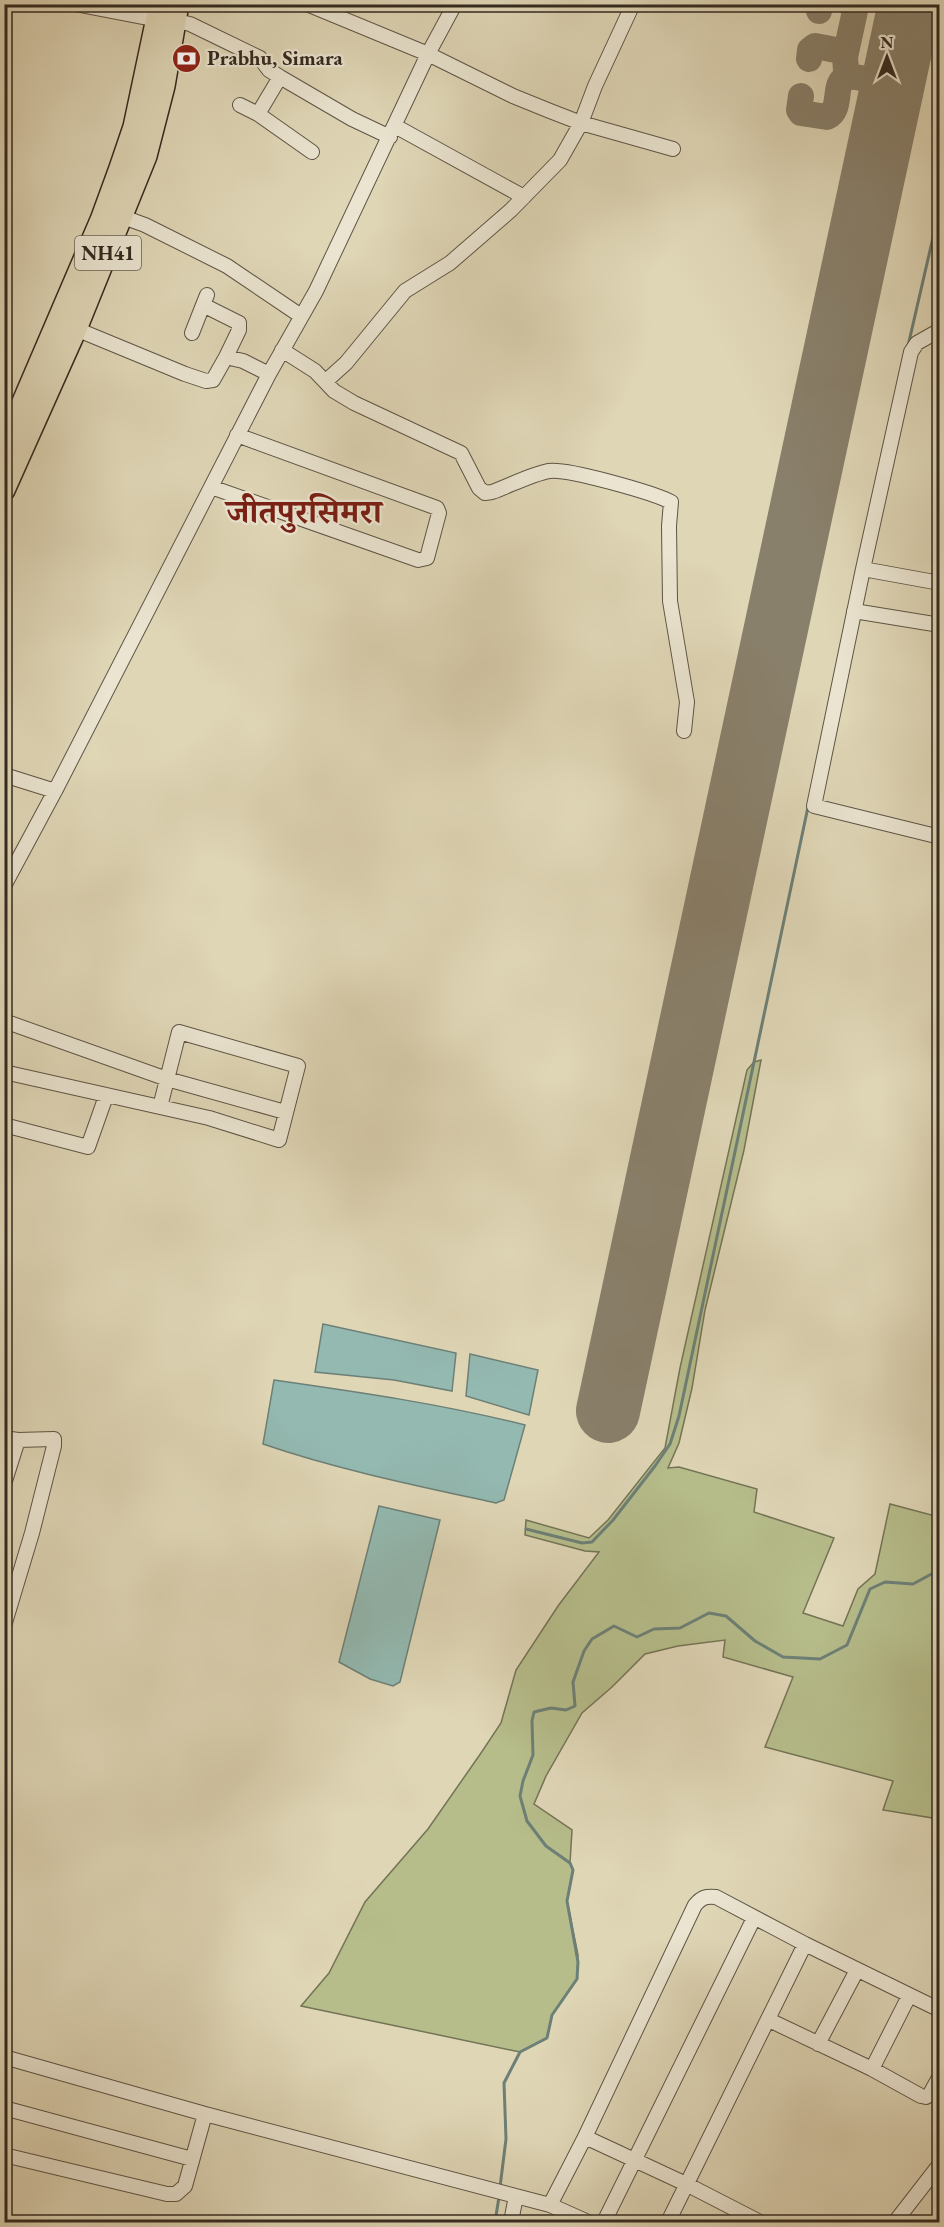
<svg xmlns="http://www.w3.org/2000/svg" width="944" height="2227" font-family="'EB Garamond','Noto Serif Devanagari',serif">
	<style>
		.green { fill: #b6bd8b; stroke: #747456; stroke-width: 1.5 }
		.water { fill: #93b9b1; stroke: #6d8077; stroke-width: 1.5 }
		.lines { fill: none; stroke-linecap: round; stroke-linejoin: round }
		.stream { stroke: #6d8077; stroke-width: 3 }
		.taxiway { stroke: #89806b; stroke-width: 26 }
		.runway { stroke: #89806b; stroke-width: 64 }
		.minor-casing { stroke: #5e5546; stroke-width: 16 }
		.highway-casing { stroke: #332a20; stroke-width: 24 }
		.minor { stroke: #eae4d0; stroke-width: 14 }
		.highway { stroke: #dfd6b6; stroke-width: 21 }
		.labels { text-anchor: middle; stroke-width: 4.5; stroke-linejoin: round; paint-order: stroke }
		.shield { fill: #eae4d0; stroke: #6a6255; stroke-width: 1.5 }
		.shield-label { font-size: 20px; font-weight: bold; fill: #332a20 }
		.poi-label { font-size: 21px; font-weight: bold; fill: #332a20; stroke: #eae4d0; text-anchor: start }
		.town-label { font-size: 33px; font-weight: bold; fill: #7a1f14; stroke: #eae4d0 }
	</style>
	<rect width="100%" height="100%" fill="#dfd6b6"/>
	<filter id="stains"><feTurbulence type="fractalNoise" baseFrequency=".00333" numOctaves="4"/><feColorMatrix values="0 0 0 0 .2 0 0 0 0 .09 0 0 0 0 .02 0 0 0 .5 -.17"/></filter>
	<radialGradient id="worn" r=".72"><stop offset=".6" stop-color="#630" stop-opacity="0"/><stop offset="1" stop-color="#630" stop-opacity=".3"/></radialGradient>
	<path class="green" d="M761 1060 744 1150 705 1310 692 1388 679 1443 668 1468 679 1467 757 1489 754 1512 834 1538 803 1613 843 1626 858 1589 875 1574 890 1504 939 1517V1819L883 1810 893 1781 765 1747 793 1677 723 1657 725 1640 678 1646 645 1654 612 1687 582 1713 546 1776 534 1804 572 1830 570 1863 573 1870 567 1901 578 1955 577 1979 552 2015 547 2038 520 2052 301 2006 329 1973 365 1902 428 1829 481 1753 501 1723 516 1670 558 1606 599 1552 585 1551 525 1535 526 1520 589 1538 608 1520 665 1448 680 1368 747 1070 754 1062Z"/>
	<path class="water" d="M323 1324 456 1353 452 1391 394 1380 315 1372Z
		M470 1354 538 1370 529 1415 466 1396Z
		M274 1380C358 1392 442 1404 525 1425L504 1500 496 1503C418 1486 339 1470 263 1444Z
		M379 1506 440 1520 400 1682 393 1686 370 1679 339 1662Z"/>
	<g class="lines">
		<path class="stream" d="M908 346 940 207
			M526 1529 582 1543 592 1542 613 1520 655 1466 670 1444 679 1416 808 807
			M500 2187 506 2139 504 2083 520 2052 547 2038 552 2015 577 1979 578 1962 567 1901 573 1870 570 1863 546 1846 527 1821 520 1796 523 1781 533 1755 532 1721 534 1712 551 1708 566 1710 575 1706 573 1682 584 1651 592 1639 614 1626 637 1637 654 1629 680 1628 709 1613 726 1616 755 1641 783 1657 820 1659 847 1645 870 1589 885 1582 913 1584 937 1571 940 1561
			M495 2222 499 2197"/>
		<path class="taxiway" d="M819 11 820 4
			M845 57 855 11 854 7 850 4
			M809 59 810 50 815 46 841 51 845 57 846 70 852 76
			M872 80 882 78 895 71
			M801 96 799 110 801 113 827 117C847 108 825 69 861 78 876 81 882 90 888 103"/>
		<path class="runway" d="M608 1411 910 4"/>
		<defs>
			<path id="minor" d="M75 4 158 20
				M307 4 428 54 513 96 550 111 581 123 673 149
				M176 21 190 24 260 58 269 70 280 77 352 119 390 137
				M280 77 258 114 312 152
				M240 105 258 114
				M395 126 524 197
				M123 217 145 225 227 266 301 316
				M207 295 203 305 239 323V330L226 357
				M76 329 185 374 206 381 213 380 226 357 243 361 269 374
				M940 330 917 343 911 352 863 569 814 806 940 837
				M192 333 203 305
				M282 350 315 371 334 391 354 403 461 453 479 488 485 493 492 492C509 486 532 474 549 471 567 468 654 493 671 502L669 526 670 601 687 702 684 731
				M326 381 346 363 405 291 450 263 511 210 560 160 581 123 595 86 633 4
				M211 487 418 560 427 558 439 513 437 508 237 435
				M863 569 940 583
				M854 611 940 625
				M4 775 55 791 269 374 316 291 428 54 455 4
				M4 886 55 791
				M4 1021 167 1079 285 1112
				M4 1072 209 1118 279 1140 298 1066 179 1032 160 1107
				M4 1125 88 1147 106 1096
				M4 1438 18 1440 54 1439V1446L32 1533 4 1626
				M4 1484 18 1440
				M769 2020 872 2069 921 2096 926 2097 930 2094 940 2076
				M818 2044 857 1970
				M4 2057 205 2114 550 2205 588 2222
				M872 2069 909 1996
				M4 2108 192 2159
				M585 2137 686 2184 760 2222
				M4 2155 167 2194H176L185 2186 205 2114
				M550 2205 585 2137 695 1905C702 1897 706 1896 716 1897L805 1944 940 2010
				M511 2222 516 2196
				M604 2222 754 1918
				M668 2222 805 1944
				M895 2222 940 2164"/>
			<path id="highway" d="M4 446 101 220 120 168 134 127 160 4
				M4 490 76 329 146 156 164 86 178 4"/>
		</defs>
		<use href="#minor" class="minor-casing"/>
		<use href="#highway" class="highway-casing"/>
		<use href="#minor" class="minor"/>
		<use href="#highway" class="highway"/>
	</g>
	<defs>
		<symbol id="bank-disc" viewBox="-11 -11 22 22"><circle r="9.5" fill="#8f2418" stroke="#eae4d0"/><path d="M-6-4H6V4H-6ZM0-2.3a2.3 2.3 0 1 0 0 4.6a2.3 2.3 0 1 0 0-4.6Z" fill="#fff"/></symbol>
	</defs>
	<g fill-rule="evenodd">
		<use href="#bank-disc" x="170" y="42" width="33" height="33"/>
	</g>
	<g class="labels">
		<rect class="shield" x="75" y="236" width="66" height="34" rx="4.5"/>
		<g class="shield-label">
			<text x="108" y="260">NH41</text>
		</g>
		<g class="poi-label">
			<text x="207" y="65">Prabhu, Simara</text>
		</g>
		<g class="town-label">
			<text x="304" y="523">जीतपुरसिमरा</text>
		</g>
	</g>
	<rect width="944" height="2227" fill="none" stroke="#dfd6b6" stroke-width="24"/>
	<rect x="6" y="6" width="932" height="2215" fill="none" stroke="#332a20" stroke-width="3"/>
	<rect x="12" y="12" width="920" height="2203" fill="none" stroke="#332a20" stroke-width="1.5"/>
	<g transform="translate(887 57)" stroke="#eae4d0" stroke-width="4.5" paint-order="stroke">
	<path d="M0-4.5L10 22L0 15L-10 22Z" fill="#332a20"/>
	<text y="-9" font-size="16" font-weight="bold" text-anchor="middle" fill="#332a20">N</text>
	</g>
	<rect width="100%" height="100%" filter="url(#stains)"/>
	<rect width="100%" height="100%" fill="url(#worn)"/>
</svg>
